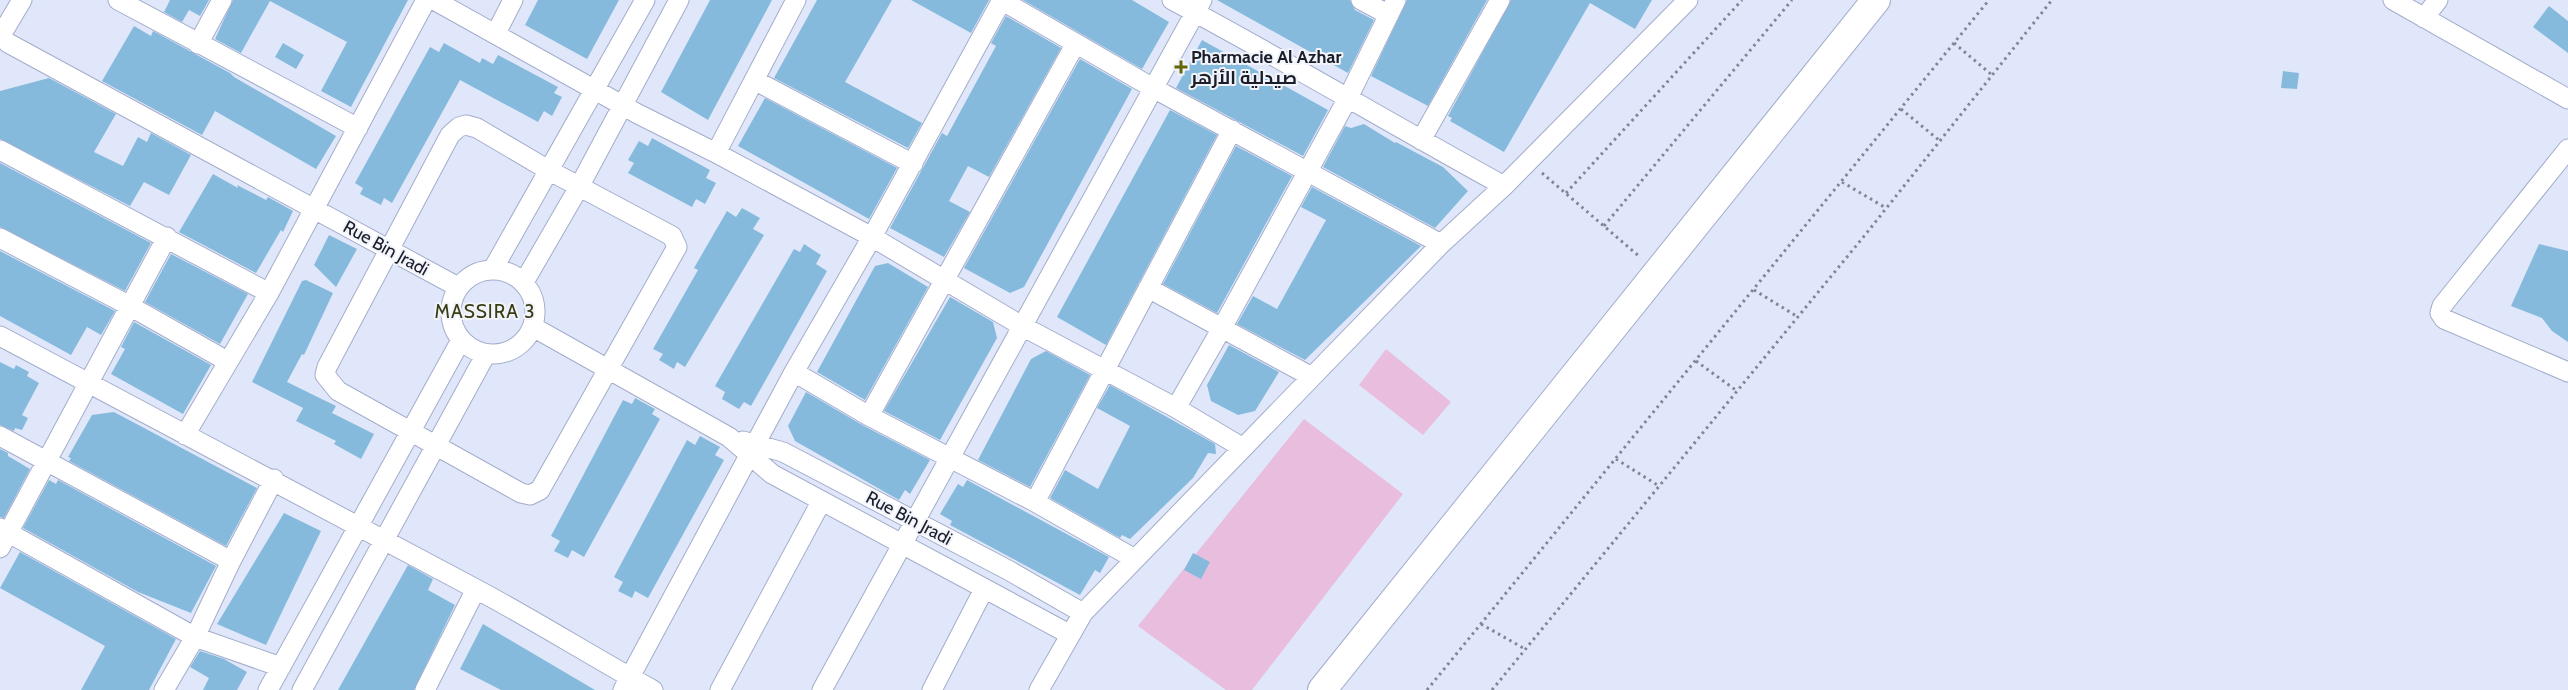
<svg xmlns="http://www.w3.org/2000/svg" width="2568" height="690" font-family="Cabin,Cairo,sans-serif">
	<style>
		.green { fill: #e8bdde }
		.building { fill: #86badd }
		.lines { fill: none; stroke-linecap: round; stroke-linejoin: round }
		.street-casing { stroke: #a3adcb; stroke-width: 21 }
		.primary-casing { stroke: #a3adcb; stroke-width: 30 }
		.path { stroke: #818695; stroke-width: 3; stroke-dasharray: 2.5 4; stroke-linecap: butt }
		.street { stroke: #fff; stroke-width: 19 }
		.primary { stroke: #fff; stroke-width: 28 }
		.poi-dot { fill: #636705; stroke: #f2f4fb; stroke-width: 2 }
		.labels { text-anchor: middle; stroke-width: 4; stroke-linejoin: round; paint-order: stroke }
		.poi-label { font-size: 18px; font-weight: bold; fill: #1b1e29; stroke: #f2f4fb; text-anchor: start }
		.street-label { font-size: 18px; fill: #1b1e29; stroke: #f2f4fb }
		.neighbourhood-label { font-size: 19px; letter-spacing: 1px; fill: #393c14; stroke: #f2f4fb }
	</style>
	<rect width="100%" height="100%" fill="#e0e7fa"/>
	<path class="green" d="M1386 349 1451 402 1423 435 1359 385Z
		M1304 419 1403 494 1252 690H1226L1138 626Z"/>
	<path class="building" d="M170 0H209L200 16 189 10 182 22 164 12Z
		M233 0H408L351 107 321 91 347 42 270 1 241 53 215 39Z
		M538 0H619L587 59 525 25Z
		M710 0H772L708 120 661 92Z
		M817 0H892L845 82 922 123 908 148 774 78Z
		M911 0H989L971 33Z
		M1023 0H1132L1169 22 1142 69Z
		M1217 0H1350L1355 10 1374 20 1348 73Z
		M1407 0H1487L1428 106 1371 76Z
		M1511 0H1652L1635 29 1590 3 1504 152 1450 121 1452 118 1448 116Z
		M2549 6 2568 21V53L2533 27Z
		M1006 16 1061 48 989 177 968 166 949 201 970 212 944 257 890 228 942 133 947 136 996 46 991 43Z
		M134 26 151 36 153 31 230 73 234 77 336 136 316 169 215 111 202 135 102 81Z
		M1202 40 1328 110 1303 156 1176 88Z
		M283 43 304 55 296 69 275 57Z
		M444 43 480 63 482 58 493 64 498 55 558 87 554 93 562 97 552 116 544 111 538 122 460 80 392 203 384 198 381 205 360 194 363 188 355 183 430 47 439 52Z
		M1080 59 1132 89 1024 287 1010 293 964 268Z
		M2283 71 2299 73 2297 89 2281 88Z
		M49 78 116 114 94 152 123 166 138 137 147 142 151 133 191 155 169 195 144 182 130 206 0 139V91Z
		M765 98 897 168 869 219 738 146Z
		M1170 110 1217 135 1106 345 1057 317Z
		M1364 124 1395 143 1396 142 1443 167 1468 191 1435 228 1323 167 1345 126 1351 128Z
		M652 138 710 170 706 178 716 183 705 204 696 199 692 207 628 173 634 163 628 160 639 141 648 146Z
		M1236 146 1292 176 1217 313 1163 284Z
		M0 163 151 243 125 291 0 227Z
		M213 174 238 188 237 185 266 200 268 197 293 211 283 232 281 230 256 273 179 232Z
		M1312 187 1421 246 1305 360 1237 324 1253 296 1277 309 1326 220 1301 207Z
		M742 208 760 218 753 229 764 235 685 367 677 362 674 369 659 360 663 354 653 349 698 270 694 268 727 211 736 217Z
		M329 235 357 249 336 287 314 265Z
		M804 244 821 255 816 264 827 271 751 406 744 402 739 409 722 399 725 392 715 386 794 249 800 252Z
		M2539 244 2568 251V342L2552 331 2542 318 2511 306Z
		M0 251 115 311 101 335 87 327 71 355 0 316Z
		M171 254 248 294 220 344 145 302Z
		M888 263 928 287 865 400 817 372 875 266Z
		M306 280 333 293 304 355 302 354 287 382 336 406 332 413 374 434 361 459 334 444 336 441 296 421 303 408 252 382 302 281Z
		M950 297 993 322 997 338 940 440 884 411Z
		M134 322 211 365 183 414 111 374 125 349 121 347Z
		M1229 345 1279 372 1255 411 1238 415 1211 401 1207 385Z
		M1046 351 1090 375 1030 487 978 460 1031 359Z
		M0 362 14 369 16 365 29 372 27 376 39 383 22 415 28 418 22 430 15 428 14 431 0 425Z
		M1110 385 1215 444 1216 454 1208 453 1193 478 1130 539 1122 535 1120 538 1050 498 1065 470 1098 489 1130 426 1097 408Z
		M806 392 864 426 930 460 910 494 905 490 899 500 795 441 788 426Z
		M635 398 655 409 652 414 660 419 584 557 572 550 568 558 554 551 560 541 551 536 623 400 632 404Z
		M114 412 257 488 226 546 69 461 71 458 68 457 92 415Z
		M700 436 720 447 715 455 724 460 648 598 635 591 632 598 618 591 623 582 614 577 687 440 695 445Z
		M0 449 8 453V456L30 469 4 518 0 517Z
		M49 480 56 484 58 480 216 566 191 613 138 592 23 528Z
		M967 480 1109 557 1100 573 1095 570 1080 595 950 525 952 521 940 514 958 484 963 487Z
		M284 513 321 531 266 645 217 624Z
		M20 552 176 639 149 690H81L105 646 0 588Z
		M1193 553 1210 562 1201 579 1184 570Z
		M408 565 433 579 428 590 455 605 414 690H338Z
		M483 624 595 690H501L460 669Z
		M200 651 224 659 247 672 237 690H203L209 678 190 667Z"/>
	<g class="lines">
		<defs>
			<path id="street" d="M118 0 358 128
				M434 0 638 114 716 153 872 237 1022 326 1176 408 1243 448
				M1001 0 1153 88 1441 244
				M1172 0C1284 60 1393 125 1504 186
				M1361 0 1389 15
				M2393 0 2568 99
				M2424 18 2438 0
				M496 33 513 0
				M0 37 22 0
				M8 43 458 287
				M198 44 222 0
				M754 80 913 164
				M466 125 477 128 550 171 672 236 677 247 540 490 530 495 521 493 338 391 325 375 327 367 450 135 459 127Z
				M1421 140 1500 0
				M2568 149 2442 306 2440 313 2444 319 2568 372
				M0 150 269 293
				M716 153 796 0
				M0 238 128 305 227 361
				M493 269 645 0
				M451 312a42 42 0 1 1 84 0a42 42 0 1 1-84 0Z
				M524 282 579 187 679 0
				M1148 288 1312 377
				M533 327 729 437 772 474 1069 634
				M0 336C159 420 318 504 476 589 536 621 593 657 653 690
				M794 372 869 416 1035 502 1135 559
				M1176 408 1222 328 1349 96 1396 0
				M869 416 1076 43
				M185 435 269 293 426 0
				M0 436 231 561
				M743 441 783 452 1008 570 1083 613
				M1035 502 1232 130
				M0 528 195 637 281 667
				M0 548 167 237
				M164 690 195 637 231 561 274 479
				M268 690 461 340
				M302 690 486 354
				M425 690 476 589
				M623 690 794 372 872 237 1002 0
				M720 690 821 502
				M822 690 1202 0
				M932 690 984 589
				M1039 690 1083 613 1441 244 1504 186 1688 0"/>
			<path id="primary" d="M1322 690 1876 0"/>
		</defs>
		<use href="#street" class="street-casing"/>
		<use href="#primary" class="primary-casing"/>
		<path class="path" d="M1954 43 1992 75
			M1901 109 1940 141
			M1542 173 1640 257
			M1842 182 1886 208
			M1566 193 1742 0
			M1604 226 1792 0
			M1754 290 1798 317
			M1696 361 1737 391
			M1616 459 1659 486
			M1481 624 1525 649
			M1427 690 1989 0
			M1492 690 1865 235 2052 0"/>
		<use href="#street" class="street"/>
		<use href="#primary" class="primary"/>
	</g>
	<path class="poi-dot" d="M1178.5 59.5h5v5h5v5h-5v5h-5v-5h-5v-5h5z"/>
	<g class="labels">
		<g class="poi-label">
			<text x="1191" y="63">Pharmacie Al Azhar<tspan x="1191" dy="21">صيدلية الأزهر</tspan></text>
		</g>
		<g class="street-label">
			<text transform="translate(386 248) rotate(29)" y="6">Rue Bin Jradi</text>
			<text transform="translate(909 518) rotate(28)" y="6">Rue Bin Jradi</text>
		</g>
		<g class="neighbourhood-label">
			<text x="485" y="318">MASSIRA 3</text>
		</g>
	</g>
</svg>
